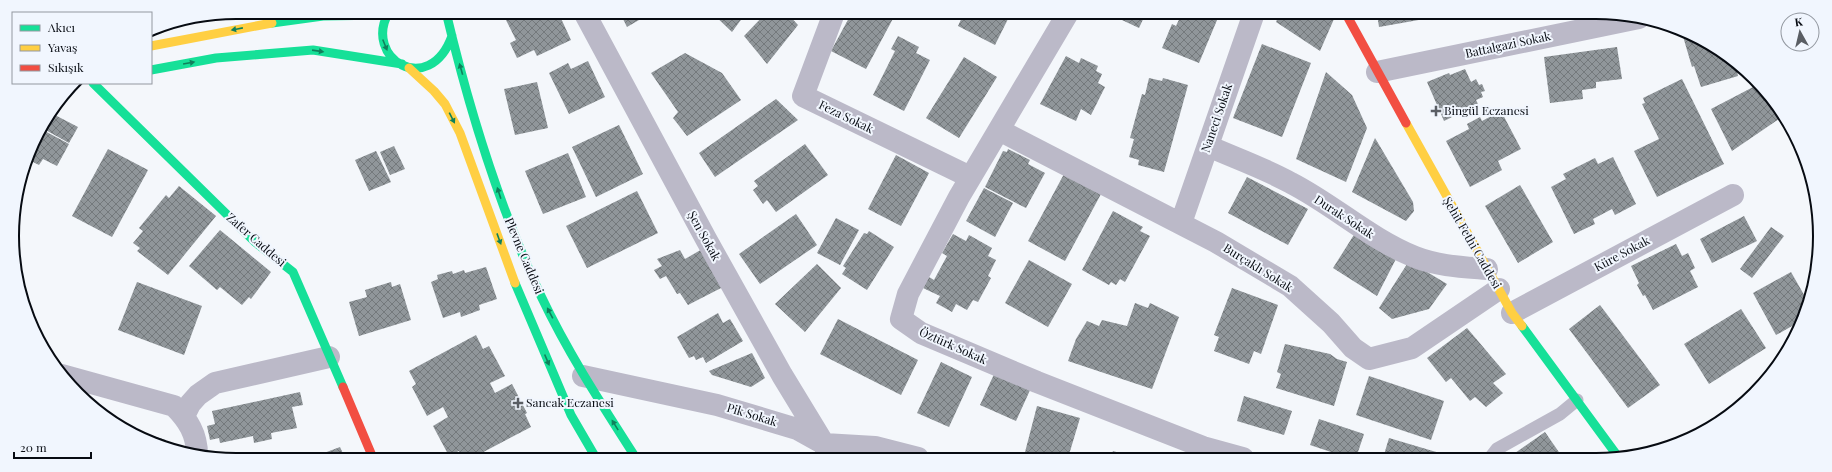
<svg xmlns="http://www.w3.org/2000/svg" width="1832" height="472" font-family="'Playfair Display',serif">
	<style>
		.building { fill: url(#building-cross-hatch) }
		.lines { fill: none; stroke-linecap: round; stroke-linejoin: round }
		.lane { stroke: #bbb9c8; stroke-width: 13 }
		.street { stroke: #bbb9c8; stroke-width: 22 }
		.fast { stroke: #16e098; stroke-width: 9 }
		.slow { stroke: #ffcf43; stroke-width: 9 }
		.jam { stroke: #f24e42; stroke-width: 9 }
		.oneway { fill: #0f805c }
		.poi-dot { fill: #5a5e64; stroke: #f1f6fe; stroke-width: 1.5 }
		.labels { text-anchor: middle; stroke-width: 4; stroke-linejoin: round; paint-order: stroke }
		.street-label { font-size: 12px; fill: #070b12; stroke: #f1f6fe }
		.poi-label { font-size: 12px; fill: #070b12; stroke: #f1f6fe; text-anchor: start }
		.rim { fill: none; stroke: #070b12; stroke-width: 2 }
	</style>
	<defs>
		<pattern id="building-cross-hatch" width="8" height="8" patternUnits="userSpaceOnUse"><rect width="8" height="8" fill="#90969a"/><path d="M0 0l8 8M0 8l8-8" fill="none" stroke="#74797c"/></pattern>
	</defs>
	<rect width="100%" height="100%" fill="#f4f7fb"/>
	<path class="building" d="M522 12H558L571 40 537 56 534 50 517 58 510 43 516 40 506 20Z
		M620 13H651L627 27Z
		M712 13H746L732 32Z
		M766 13H787L798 25 767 64 744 36Z
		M855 13H896L866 69 831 51 850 16 853 17Z
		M964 13H1011L995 45 958 26Z
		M1107 13H1146L1139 28Z
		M1182 13H1220L1199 63 1162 48 1172 24 1176 26Z
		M1280 13 1329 14 1334 19 1320 51 1276 22Z
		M1377 14H1429L1430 18 1379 27Z
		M1682 33 1708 42 1736 66 1738 76 1701 87 1694 66 1692 67Z
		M898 36 919 47 916 53 930 60 904 111 873 95 895 51 891 49Z
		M1262 44 1311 63 1282 137 1233 118Z
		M1617 47 1622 79 1596 82V88L1582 90 1583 99 1550 103 1544 57Z
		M685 53 722 73 741 100 687 136 673 118 678 112 651 73Z
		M1066 56 1079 63 1081 58 1098 66 1096 71 1102 74 1098 83 1105 87 1091 115 1081 109 1076 121 1040 104Z
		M964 57 997 77 959 138 926 118Z
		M588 61 605 97 569 114 549 73 568 63 571 69Z
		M1465 69 1471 82 1476 79 1479 85 1482 84 1485 91 1481 92 1483 97 1476 100 1478 104 1444 121 1427 82 1449 73 1450 75Z
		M1326 72 1352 95 1367 128 1346 182 1296 159Z
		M1149 78 1162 81 1163 78 1188 85 1164 172 1138 165 1139 160 1129 157 1134 139 1130 138 1142 94 1145 95Z
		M1682 79 1724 164 1657 197 1634 151 1659 139 1642 104 1645 103 1643 98Z
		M537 82 548 128 515 135 504 89Z
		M1757 85 1774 100 1782 117 1732 151 1711 109Z
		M776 99 798 120 715 177 699 153Z
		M1501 111 1521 149 1498 161 1502 170 1470 187 1446 141 1469 129 1467 124 1480 117 1482 121Z
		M53 114 78 127 69 143 42 128Z
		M619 125 643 174 596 197 572 147Z
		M41 129 69 144 57 166 43 159 39 165 31 161 35 155 31 153 35 137Z
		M1375 138 1413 202 1414 211 1406 221 1352 192Z
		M805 144 828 175 776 212 767 200 763 204 753 190 758 186 754 181Z
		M394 146 405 169 390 175 380 152Z
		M108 149 148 170 112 237 72 216Z
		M1008 149 1030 160 1028 164 1045 173 1026 208 985 187 1003 151 1007 152Z
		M376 151 391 182 369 191 355 160Z
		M568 153 586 197 543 214 525 171Z
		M896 155 929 173 901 226 868 209Z
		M1613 157 1636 204 1615 215 1612 209 1593 219 1595 224 1574 234 1551 187 1566 179 1563 174 1595 158 1598 164Z
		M1064 174 1101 194 1065 261 1028 241Z
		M1247 177 1308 209 1288 245 1228 213Z
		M1520 185 1553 242 1518 263 1485 206Z
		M179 186 216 216 168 275 137 251 140 248 133 243 143 231 139 228 166 195 169 198Z
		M984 188 1013 203 995 237 966 221Z
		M637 191 658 233 587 268 566 226Z
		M1113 211 1143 227 1140 231 1150 236 1125 282 1120 279 1116 285 1111 282 1109 285 1082 270Z
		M796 214 817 245 760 284 739 254Z
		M1744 216 1757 241 1712 263 1700 239Z
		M836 218 859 230 840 265 817 253Z
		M1771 227 1784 236 1752 278 1740 269Z
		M220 230 271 272 251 299 249 297 242 305 220 287 217 290 189 266Z
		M1357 230 1398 255 1377 296 1333 268Z
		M869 231 894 247 867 290 842 274 846 268 843 266 864 233 867 234Z
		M953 234 966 241 969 235 992 248 988 256 996 260 988 276 991 278 978 302 973 300 967 310 956 304 952 312 936 303 940 296 923 288 929 277 934 280 947 256 942 253Z
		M1676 244 1682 256 1688 253 1695 268 1690 271 1698 287 1653 310 1645 295 1643 296 1637 285 1639 283 1631 266Z
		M704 248 723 287 688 305 680 293 677 294 666 276 660 279 654 270 662 266 657 259 680 250 685 259Z
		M1029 260 1072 284 1048 327 1005 303Z
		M1409 261 1447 284 1429 309 1392 319 1379 308Z
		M17 264 21 266 18 277Z
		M817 264 841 288 805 332 775 304Z
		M486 267 497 299 479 305 480 310 461 317 460 312 443 318 431 282 438 279 437 275 452 271 453 274 464 270 465 273Z
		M1791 272 1807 300 1801 321 1776 335 1753 293Z
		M137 282 202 306 184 355 118 330Z
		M391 282 392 287 400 284 411 320 359 336 349 302 367 297 365 290Z
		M1232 288 1278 305 1261 354 1254 351 1249 364 1214 351 1219 337 1214 335Z
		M1135 303 1148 308 1150 303 1179 317 1152 389 1068 361 1076 339 1087 321 1099 326 1102 320 1127 326Z
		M1600 305 1660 385 1628 408 1569 329Z
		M1741 309 1766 348 1709 384 1684 344Z
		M718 313 723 323 730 319 743 341 706 363 703 357 696 360 694 356 689 358 677 337Z
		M838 319 918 360 901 395 820 354Z
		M1467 328 1506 374 1493 383 1503 393 1486 407 1475 397 1470 401 1451 378 1446 382 1427 358Z
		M476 335 483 349 489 346 505 376 490 383 495 393 512 384 527 413 525 414 531 427 472 458H462L459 451 449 456 433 426 448 417 443 407 427 416 412 387 416 384 409 371Z
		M1285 344 1330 354 1337 359 1347 362 1334 406 1276 388 1281 374 1277 372Z
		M752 353 765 378 751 387 712 375 709 371Z
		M941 362 972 377 949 427 917 413Z
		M995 372 1031 388 1016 421 980 405Z
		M1369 376 1444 401 1431 440 1356 415Z
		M300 392 303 405 292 407 297 428 271 433 272 439 254 443 253 436 220 443 219 438 210 440 207 426 215 424 212 411Z
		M1244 396 1292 411 1284 435 1237 421Z
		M1037 406 1080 418 1068 458H1031L1024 456Z
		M1319 419 1364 434 1356 458H1349L1310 445Z
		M119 426 166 440 165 444 124 430Z
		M1545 432 1563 458H1508Z
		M1389 438 1443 454 1441 458H1383Z
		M340 447 345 458H317L316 456Z
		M1113 451 1135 458H1110Z"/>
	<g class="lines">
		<path class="lane" d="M1490 458 1497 449 1560 414 1577 400"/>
		<path class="street" d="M584 12 706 239 782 375 824 444 829 458
			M834 13 803 96 970 177
			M1068 13 959 197 908 294 901 319 921 333 1037 382 1203 447 1243 458
			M1377 72 1639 18
			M999 130 1216 242 1290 286 1331 323 1353 348 1369 359 1412 348 1499 289
			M1208 146C1235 158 1264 168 1291 183 1334 205 1370 239 1415 257 1438 266 1463 267 1487 269
			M1181 223 1254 13
			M1512 313 1733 195
			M62 375 174 406C188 420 197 434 197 455
			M583 376 717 405 797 429 824 444 875 447 918 458
			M184 416 190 404 198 395 215 383 329 357"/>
		<path class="fast" d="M389 12C362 58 429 99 452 36
			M446 12C469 109 498 205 541 296 568 353 602 405 636 458
			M272 23 323 16 386 15
			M151 70 216 58 313 50 402 64
			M93 83 255 242 293 272 343 387
			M515 283 571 415 596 458
			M1522 326 1619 458"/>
		<path class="slow" d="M151 46 272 23
			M409 68 434 91 445 104 460 133 515 283
			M1406 123 1512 313 1522 326"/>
		<path class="jam" d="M1346 14 1406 123
			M343 387 373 458"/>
	</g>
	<defs><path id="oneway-solid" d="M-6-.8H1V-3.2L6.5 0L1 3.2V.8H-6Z"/></defs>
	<g class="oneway">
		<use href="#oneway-solid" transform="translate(237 29) rotate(169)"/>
		<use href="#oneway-solid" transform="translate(385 45) rotate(68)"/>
		<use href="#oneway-solid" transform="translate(318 51) rotate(8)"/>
		<use href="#oneway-solid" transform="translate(189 63) rotate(-10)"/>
		<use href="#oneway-solid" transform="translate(461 69) rotate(-106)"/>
		<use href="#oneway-solid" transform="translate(452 118) rotate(63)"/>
		<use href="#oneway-solid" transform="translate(499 193) rotate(-108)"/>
		<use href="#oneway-solid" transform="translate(499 239) rotate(70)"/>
		<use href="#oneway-solid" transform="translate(550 313) rotate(-118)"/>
		<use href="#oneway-solid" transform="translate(547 360) rotate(67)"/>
		<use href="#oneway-solid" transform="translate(615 425) rotate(-122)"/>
	</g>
	<g class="poi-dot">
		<path d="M1434 105h4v4h4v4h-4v4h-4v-4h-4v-4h4z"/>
		<path d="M516 397h4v4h4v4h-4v4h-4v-4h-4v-4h4z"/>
	</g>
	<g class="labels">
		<g class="street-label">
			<text transform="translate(1508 45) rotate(-12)" y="4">Battalgazi Sokak</text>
			<text transform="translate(846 117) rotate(26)" y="4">Feza Sokak</text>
			<text transform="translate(1217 118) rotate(-71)" y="4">Naneci Sokak</text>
			<text transform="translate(1344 217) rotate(33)" y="4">Durak Sokak</text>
			<text transform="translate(704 236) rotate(61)" y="4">Şen Sokak</text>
			<text transform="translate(256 240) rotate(41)" y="4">Zafer Caddesi</text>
			<text transform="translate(1472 243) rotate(60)" y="4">Şehit Fethi Caddesi</text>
			<text transform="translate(1622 254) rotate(-28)" y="4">Küre Sokak</text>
			<text transform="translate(524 256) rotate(67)" y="4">Plevne Caddesi</text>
			<text transform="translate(1258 268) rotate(32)" y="4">Burçaklı Sokak</text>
			<text transform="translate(953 346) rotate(24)" y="4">Öztürk Sokak</text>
			<text transform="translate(752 415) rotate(17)" y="4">Pik Sokak</text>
		</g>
		<g class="poi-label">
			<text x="1444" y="115">Bingül Eczanesi</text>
			<text x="526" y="407">Sancak Eczanesi</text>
		</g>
	</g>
	<path d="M0 0H1832V472H0ZM236 19H1596A217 217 0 0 1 1813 236V236A217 217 0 0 1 1596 453H236A217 217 0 0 1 19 236V236A217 217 0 0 1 236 19Z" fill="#f1f6fe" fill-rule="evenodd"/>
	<path class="rim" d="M236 19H1596A217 217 0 0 1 1813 236V236A217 217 0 0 1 1596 453H236A217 217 0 0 1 19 236V236A217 217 0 0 1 236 19Z"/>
	<rect x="12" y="12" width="140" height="72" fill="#f1f6fe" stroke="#9398a0"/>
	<rect x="20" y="25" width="20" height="6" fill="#16e098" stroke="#9398a0"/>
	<text x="48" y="32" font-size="12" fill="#070b12">Akıcı</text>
	<rect x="20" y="45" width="20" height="6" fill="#ffcf43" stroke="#9398a0"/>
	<text x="48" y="52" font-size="12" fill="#070b12">Yavaş</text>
	<rect x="20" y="65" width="20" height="6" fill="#f24e42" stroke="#9398a0"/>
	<text x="48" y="72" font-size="12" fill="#070b12">Sıkışık</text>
	<g transform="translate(1800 32) rotate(352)"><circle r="19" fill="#f1f6fe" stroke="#9398a0"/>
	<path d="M0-3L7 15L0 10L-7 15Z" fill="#5a5e64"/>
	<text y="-6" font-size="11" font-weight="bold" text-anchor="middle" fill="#070b12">K</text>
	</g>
	<path d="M14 452v6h77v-6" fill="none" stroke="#070b12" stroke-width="2"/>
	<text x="20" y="452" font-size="12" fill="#070b12" stroke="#f1f6fe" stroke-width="3" paint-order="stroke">20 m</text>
</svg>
